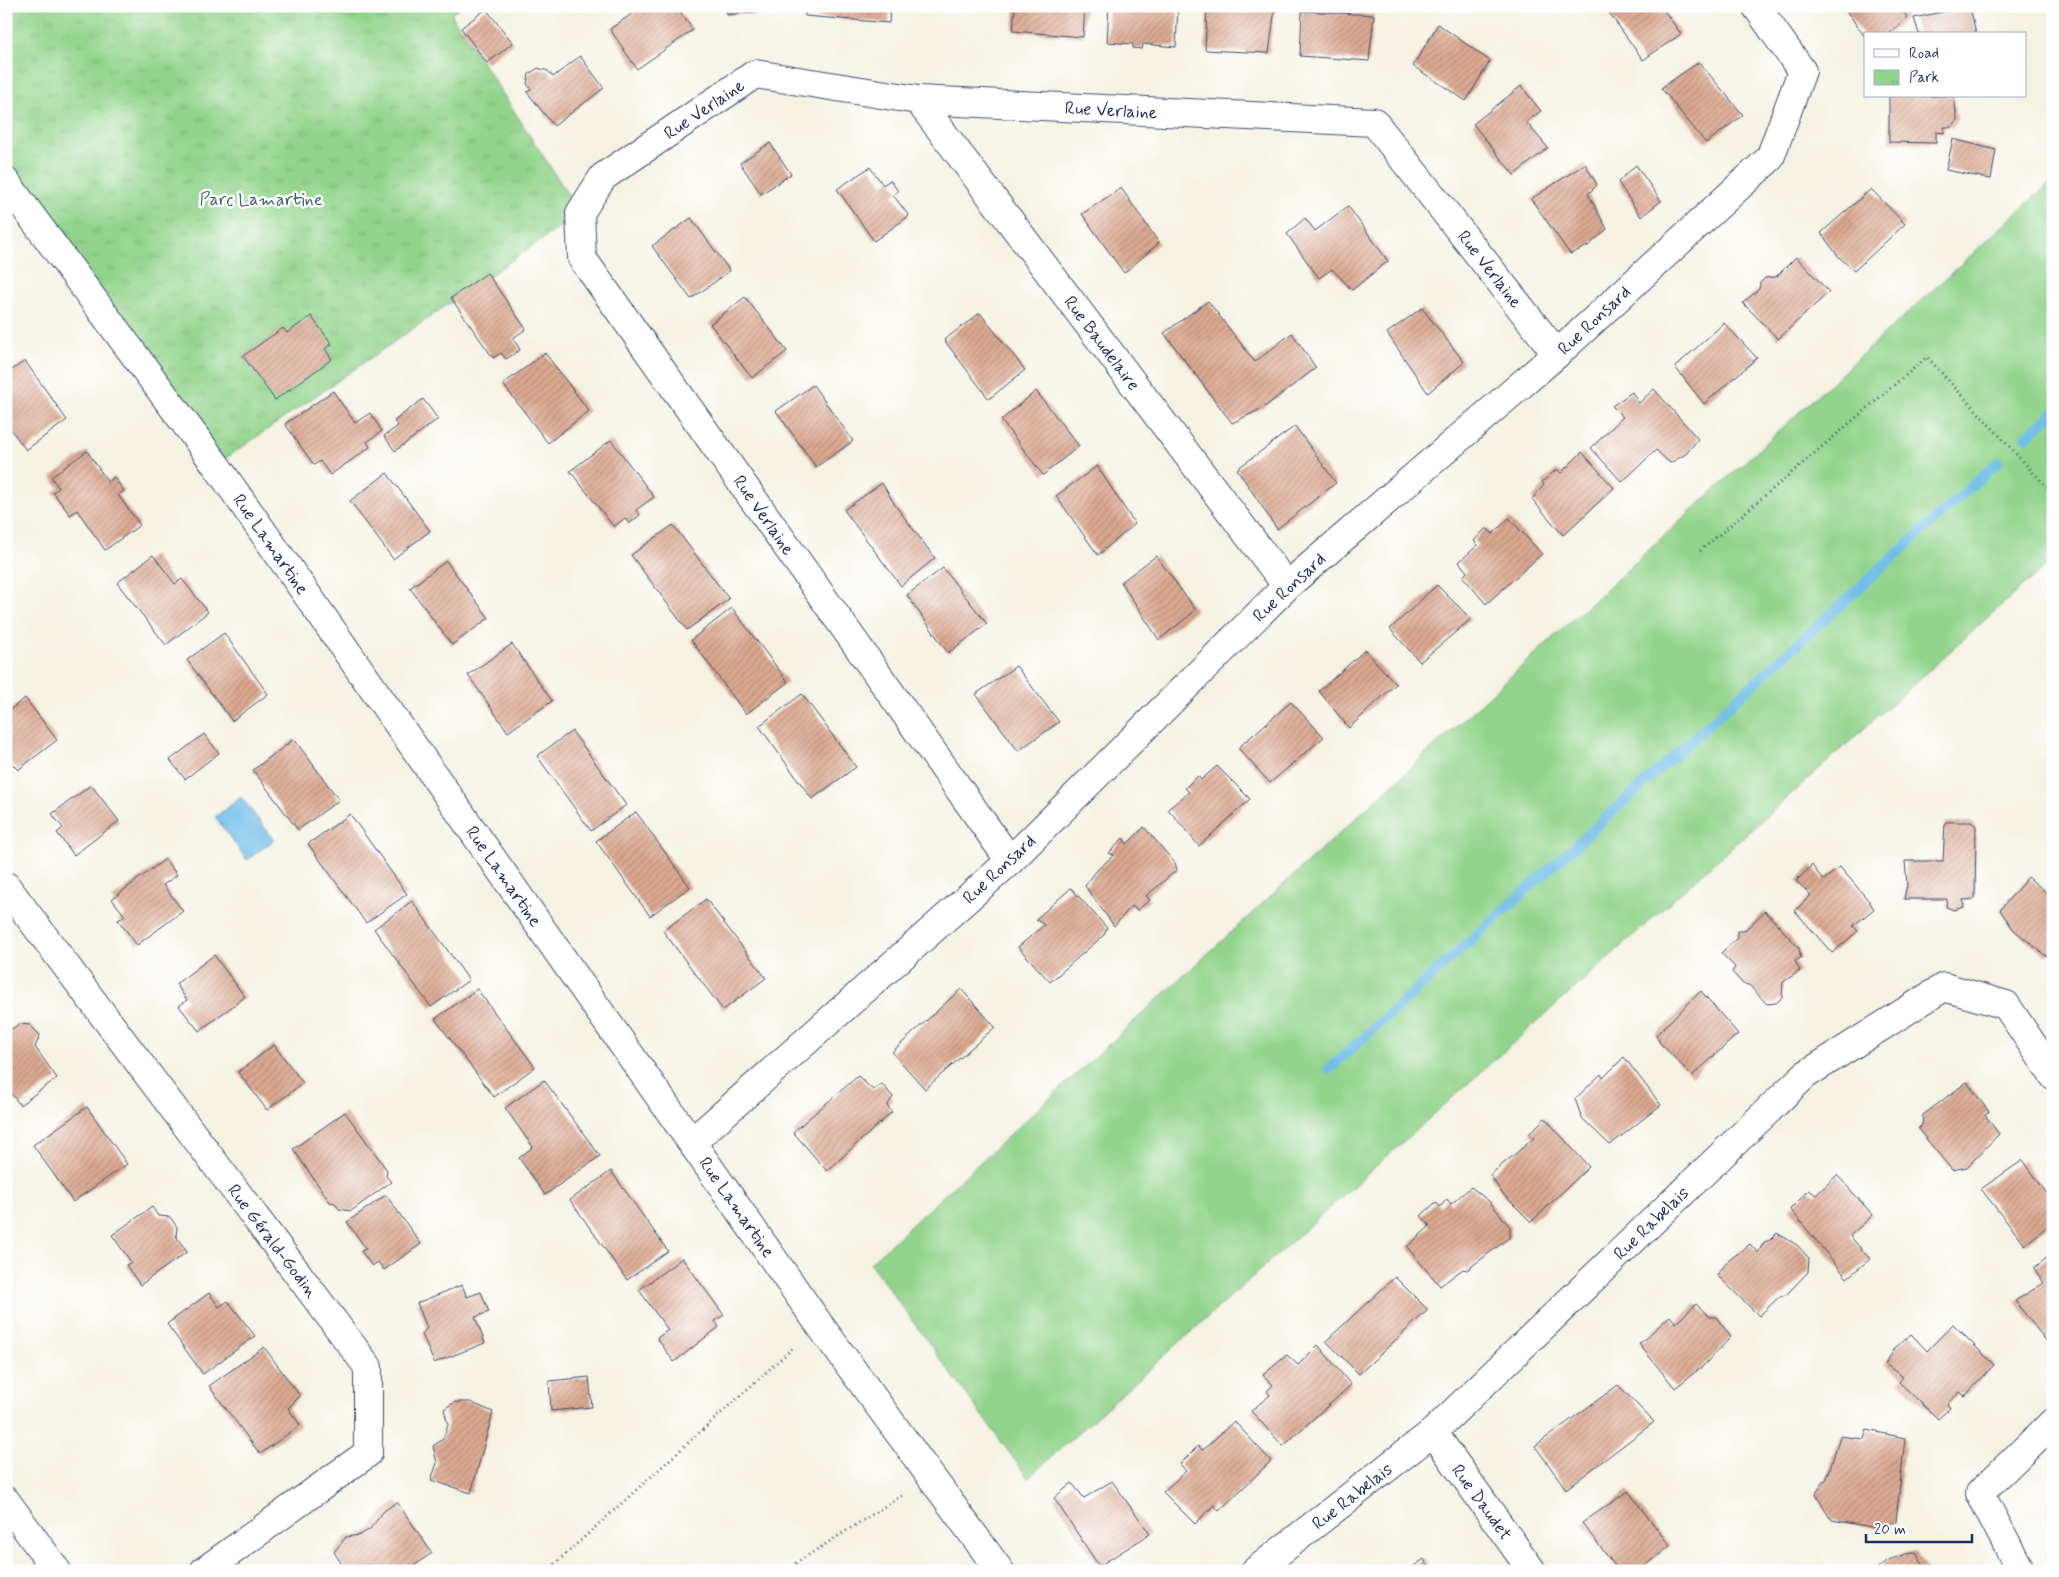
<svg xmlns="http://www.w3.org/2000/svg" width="2059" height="1577" font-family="Mynerve,sans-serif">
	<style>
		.grass { fill: #92d48b; stroke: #568274 }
		.park { fill: url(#park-tufts); stroke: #568274 }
		.water { fill: #6dbce8; stroke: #4476a3 }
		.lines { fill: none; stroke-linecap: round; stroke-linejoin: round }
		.stream { stroke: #6dbce8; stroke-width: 10 }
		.building { fill: url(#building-hatch) }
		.street-casing { stroke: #3c4c72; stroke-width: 30 }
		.path { stroke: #3c4c72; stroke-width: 3; stroke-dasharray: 1 4; stroke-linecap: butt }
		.street { stroke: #fff; stroke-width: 28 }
		.labels { text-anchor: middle; stroke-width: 5; stroke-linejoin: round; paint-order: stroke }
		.street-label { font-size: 18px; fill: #1b2f5e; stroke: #fff }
		.park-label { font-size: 18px; fill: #3f616c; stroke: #fff }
	</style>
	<defs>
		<pattern id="park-tufts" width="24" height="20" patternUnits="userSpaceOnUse" patternTransform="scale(1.25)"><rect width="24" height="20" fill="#92d48b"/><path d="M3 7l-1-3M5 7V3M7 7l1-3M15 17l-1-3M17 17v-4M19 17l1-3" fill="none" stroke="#7db67a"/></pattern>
		<pattern id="building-hatch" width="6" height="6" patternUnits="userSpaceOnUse" patternTransform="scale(1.25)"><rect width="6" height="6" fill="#dca990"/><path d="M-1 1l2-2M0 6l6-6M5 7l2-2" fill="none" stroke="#b28a79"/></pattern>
	</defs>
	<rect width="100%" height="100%" fill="#fff"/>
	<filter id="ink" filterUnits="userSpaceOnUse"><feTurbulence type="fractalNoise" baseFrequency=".02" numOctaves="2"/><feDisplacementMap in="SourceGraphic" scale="10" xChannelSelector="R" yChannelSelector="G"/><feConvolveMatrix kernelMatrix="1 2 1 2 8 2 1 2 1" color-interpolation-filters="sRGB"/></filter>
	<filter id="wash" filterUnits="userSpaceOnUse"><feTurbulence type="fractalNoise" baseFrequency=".0096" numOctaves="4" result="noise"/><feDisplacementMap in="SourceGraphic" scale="20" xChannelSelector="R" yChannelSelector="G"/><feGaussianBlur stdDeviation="1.12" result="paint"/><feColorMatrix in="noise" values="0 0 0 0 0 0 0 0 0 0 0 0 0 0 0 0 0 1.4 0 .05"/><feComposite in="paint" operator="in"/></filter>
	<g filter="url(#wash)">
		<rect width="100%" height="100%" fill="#f5f2e2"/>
		<path class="grass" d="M2053 180V559L1028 1478 870 1263Z"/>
		<path class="park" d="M6 6H462L451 14 580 213 216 465 6 177Z"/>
		<path class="water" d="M241 797 274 840 247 860 215 817Z"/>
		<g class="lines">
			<path class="stream" d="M2026 437 2053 413
				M1329 1069 1998 462"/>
		</g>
		<g id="blocks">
			<path class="building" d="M643 6H676L693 30 637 69 610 29Z
				M726 6H792V8L727 15Z
				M805 6H890L889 23 805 16Z
				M1015 6H1085L1083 37 1013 31Z
				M1109 6H1178L1176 47 1143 44 1142 49 1133 48V44L1107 42Z
				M1207 6 1275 8 1269 53 1205 50Z
				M1607 6H1661L1681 34 1643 60 1605 7Z
				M1843 6H1899L1907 17 1889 34H1865V37Z
				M1970 6 1976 34H1919L1914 18Z
				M486 9 513 43 487 63 461 28Z
				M1302 11 1374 15 1369 61 1300 56Z
				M1438 24 1490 61 1466 101 1413 66Z
				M580 56 604 88 554 126 527 92 531 89 527 84 529 74 538 68 548 71 553 77Z
				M1699 62 1743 115 1706 143 1661 88Z
				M1521 86 1541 111 1526 122 1548 148 1514 175 1473 124Z
				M1889 96H1954L1957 120 1952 127H1944V133L1936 132V143L1889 142Z
				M1953 139 1996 150 1991 179 1946 170Z
				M770 143 791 174 761 194 740 163Z
				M1585 164 1597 185 1588 194 1607 229 1588 246 1570 254 1531 199Z
				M1636 165 1661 201 1641 217 1618 182Z
				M870 167 883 185 890 180 898 191 893 195 909 216 874 241 837 189Z
				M1121 188 1159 243 1124 273 1082 214Z
				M1871 189 1905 224 1854 271 1838 256 1821 233Z
				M1348 206 1388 261 1352 290 1332 269 1319 278 1287 234 1305 218 1315 231Z
				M691 218 730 271 691 299 652 246Z
				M1796 257 1829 292 1778 339 1743 303 1759 289 1760 283 1765 278 1776 277Z
				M487 273 526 329 513 338 520 350 506 359 501 353 493 358 451 298Z
				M745 297 787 351 752 378 710 324Z
				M1208 301 1255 362 1292 333 1316 368 1263 408 1232 423 1164 333Z
				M1422 308 1464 362 1428 393 1387 333Z
				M980 313 1025 370 989 399 944 340Z
				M311 316 332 344 325 349 332 359 275 400 243 356 283 328 287 333Z
				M1724 323 1757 358 1704 404 1675 367Z
				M545 353 589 411 548 443 503 384Z
				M25 361 67 420 26 450 6 423V374Z
				M813 385 853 441 816 467 776 411Z
				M1654 389 1698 439 1686 454 1670 463 1656 450 1622 482 1591 448 1623 417 1612 406 1632 392 1639 403Z
				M333 391 355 423 370 413 382 431 367 442 370 447 330 475 320 461 314 465 285 424Z
				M1036 391 1079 446 1043 475 1001 420Z
				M423 399 438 419 395 451 384 436 398 426 394 421Z
				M1295 426 1336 483 1277 529 1237 469Z
				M611 440 654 497 636 510 640 515 629 524 625 518 614 527 570 471Z
				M87 451 108 482 114 477 124 491 118 495 140 525 105 550 77 510 70 515 53 492 59 488 51 477Z
				M1582 452 1614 488 1563 535 1532 499 1544 485 1542 482 1557 469 1561 473Z
				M1097 466 1135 524 1098 555 1056 496Z
				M387 473 430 531 393 559 350 501Z
				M882 483 895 505 935 558 901 586 844 510Z
				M1509 518 1542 554 1486 604 1463 577 1467 572 1459 562 1478 545 1474 541 1486 528 1493 534Z
				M673 525 729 599 687 630 631 555Z
				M153 555 175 584 182 579 208 612 166 645 117 583Z
				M1156 556 1196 610 1159 640 1121 582Z
				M446 561 489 618 452 645 410 588Z
				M943 568 987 624 948 653 907 595Z
				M1437 585 1471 619 1420 662 1390 629Z
				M732 608 788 682 746 714 691 640Z
				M224 633 268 694 232 721 187 660Z
				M512 644 552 701 508 732 468 675Z
				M1365 650 1396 684 1349 728 1319 691Z
				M1016 666 1059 722 1018 751 976 694Z
				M802 694 856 767 812 799 759 726Z
				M25 698 57 740 18 770 12 764 6 768V713Z
				M1291 702 1324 737 1270 783 1238 748Z
				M572 731 626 805 591 831 537 756Z
				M204 734 219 753 185 779 170 760Z
				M294 739 339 800 298 830 253 770Z
				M1217 766 1250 799 1199 846 1168 809 1189 792 1185 788 1198 776 1201 780Z
				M91 785 119 821 74 855 57 833 63 828 52 814Z
				M636 812 690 887 650 916 596 841Z
				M350 814 407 894 366 923 308 844Z
				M1945 822H1971L1976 826 1975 899 1963 900 1964 907 1954 910 1946 907 1947 899H1904L1907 885 1905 861H1943Z
				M1144 827 1175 863 1177 870 1146 896 1150 900 1137 910 1132 906 1114 926 1085 886 1097 870 1114 855 1109 853 1123 838 1127 844Z
				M165 859 177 875 163 885 183 911 137 945 118 920 125 916 112 899Z
				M1812 865 1823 880 1840 867 1869 901 1874 909 1853 926 1858 931 1832 953 1795 911 1811 895 1796 881Z
				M2028 877 2053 898V951L2046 956 2013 929 2000 910Z
				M1071 888 1107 928 1104 935 1050 982 1018 947 1044 925 1036 919Z
				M706 899 766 978 723 1010 663 931Z
				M412 901 469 980 431 1007 374 929Z
				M1765 911 1799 948 1801 958 1795 961 1800 971 1783 982 1782 998 1776 1003 1767 1004 1749 985 1743 984 1732 972 1735 967 1721 953 1737 938V931H1744Z
				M214 955 245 997 199 1031 179 1006 187 1000 176 984Z
				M477 989 535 1067 494 1097 435 1019Z
				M961 989 995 1027 925 1089 892 1052Z
				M1701 991 1738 1034 1692 1076 1660 1043 1656 1035Z
				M19 1024 30 1025 40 1035 35 1047 57 1078 20 1105 6 1087V1033Z
				M274 1045 303 1083 267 1110 238 1072Z
				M1624 1057 1661 1105 1610 1145 1582 1118 1575 1099 1601 1074 1603 1078Z
				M858 1076 873 1090 882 1084 893 1097 887 1106 892 1112 827 1171 793 1132Z
				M544 1080 600 1156 545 1195 519 1158 533 1147 505 1108Z
				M1967 1082 1989 1112 1985 1115 1999 1134 1967 1167 1952 1170 1918 1129 1922 1125 1923 1115Z
				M87 1107 127 1164 73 1202 33 1145Z
				M345 1112 387 1170 386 1176 391 1182 351 1211 339 1209 335 1203 330 1202 293 1149Z
				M1545 1118 1589 1167 1531 1222 1502 1193 1490 1175 1534 1138 1529 1134Z
				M2023 1160 2053 1202V1221L2025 1245 1981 1189Z
				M611 1171 668 1251 627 1280 570 1200Z
				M1837 1175 1873 1215 1850 1236 1870 1259 1847 1278 1790 1209 1809 1190 1816 1195Z
				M1471 1187 1490 1202 1510 1227V1237L1467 1270 1463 1269 1440 1286 1407 1247 1430 1226 1421 1216 1436 1202 1440 1207 1447 1199 1451 1204Z
				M386 1195 421 1244 384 1270 378 1262 372 1266 361 1251 366 1249 347 1222Z
				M152 1207 158 1216 170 1217 177 1227 176 1236 187 1252 140 1285 126 1265 131 1262 112 1235Z
				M1777 1233 1797 1245 1809 1258 1808 1272 1786 1295 1780 1296 1759 1316 1717 1275 1728 1261 1750 1244 1758 1253 1764 1242 1770 1240Z
				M2053 1253V1338L2047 1342 2015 1301 2044 1283 2034 1268Z
				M682 1258 724 1315 715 1321 719 1327 674 1362 657 1338 668 1330 639 1290Z
				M1395 1277 1428 1310 1359 1374 1326 1341Z
				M462 1285 467 1297 481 1292 489 1312 475 1317 485 1343 434 1363 422 1334 427 1328 417 1303Z
				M209 1293 219 1307 228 1301 255 1336 203 1374 167 1324Z
				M1696 1304 1710 1317H1716L1731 1337 1703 1366 1675 1388 1639 1344 1670 1316 1676 1323Z
				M1953 1324 1994 1365 1965 1396 1960 1392 1947 1404 1950 1408 1938 1419 1899 1382 1903 1377 1885 1364 1896 1347 1911 1334 1927 1351Z
				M1318 1345 1351 1385 1283 1446 1251 1411 1270 1395 1267 1391 1273 1385 1263 1375 1287 1355 1298 1365Z
				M264 1347 300 1396 288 1408 300 1425 260 1454 209 1386Z
				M589 1377 592 1407 551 1411 549 1381Z
				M1618 1385 1654 1422 1566 1489 1535 1446Z
				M455 1402H470L493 1412 471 1493 431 1480 437 1463 433 1446 443 1439 448 1425 444 1409Z
				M1234 1421 1271 1461 1219 1511 1214 1505 1195 1524 1163 1492 1186 1471 1180 1464 1198 1446 1203 1450Z
				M1867 1430 1905 1438 1896 1521 1877 1528 1832 1520 1815 1494 1827 1478 1840 1436 1864 1439Z
				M1112 1481 1150 1534 1099 1566 1054 1498 1072 1483 1084 1498Z
				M1628 1491 1670 1546 1639 1571H1619L1582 1523Z
				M397 1502 432 1553 406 1571H346L334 1552 346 1537 360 1535 370 1529 384 1511Z
				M1911 1552H1916L1927 1571H1874L1886 1561Z
				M1424 1559 1431 1571H1407Z"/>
		</g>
	</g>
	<g filter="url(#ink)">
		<use href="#blocks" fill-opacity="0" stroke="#3c4c72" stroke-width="1"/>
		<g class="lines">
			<defs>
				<path id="street" d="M918 100 1287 586
					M6 182 216 465 819 1324 1000 1571
					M1010 861 582 258 580 213 603 177 755 74 918 100 1374 122 1557 354
					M6 886 368 1367V1453L204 1571
					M692 1142 1010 861 1287 586 1557 354 1770 158 1802 71 1756 6
					M1433 1432 1532 1571
					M6 1501 57 1571
					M1255 1571 1433 1432 1805 1075 1944 987 2006 1005 2053 1075
					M2021 1571 1980 1493 2053 1422"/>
			</defs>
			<use href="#street" class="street-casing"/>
			<path class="path" d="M1700 551 1927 357 2053 494
				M547 1571 795 1346
				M789 1571 796 1563 904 1494"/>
			<use href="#street" class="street"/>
		</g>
	</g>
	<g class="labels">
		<g class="street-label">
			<text transform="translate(704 109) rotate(-34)" y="6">Rue Verlaine</text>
			<text transform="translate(1111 110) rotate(3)" y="6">Rue Verlaine</text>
			<text transform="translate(1490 269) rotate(52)" y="6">Rue Verlaine</text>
			<text transform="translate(1594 320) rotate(-43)" y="6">Rue Ronsard</text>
			<text transform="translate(1102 343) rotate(53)" y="6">Rue Baudelaire</text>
			<text transform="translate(764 515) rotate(55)" y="6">Rue Verlaine</text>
			<text transform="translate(271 544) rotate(55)" y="6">Rue Lamartine</text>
			<text transform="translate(1289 587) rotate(-43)" y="6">Rue Ronsard</text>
			<text transform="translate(999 869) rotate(-43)" y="6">Rue Ronsard</text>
			<text transform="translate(504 876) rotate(55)" y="6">Rue Lamartine</text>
			<text transform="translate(737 1207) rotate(55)" y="6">Rue Lamartine</text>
			<text transform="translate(1651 1223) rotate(-44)" y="6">Rue Rabelais</text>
			<text transform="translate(273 1241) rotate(53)" y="6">Rue Gérald-Godin</text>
			<text transform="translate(1352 1496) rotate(-38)" y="6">Rue Rabelais</text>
			<text transform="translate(1482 1502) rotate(54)" y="6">Rue Daudet</text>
		</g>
		<g class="park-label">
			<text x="261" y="205">Parc Lamartine</text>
		</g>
	</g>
	<rect width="2059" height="1577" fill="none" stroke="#fff" stroke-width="25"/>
	<rect x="1864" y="32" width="162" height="65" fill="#ffffff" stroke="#a4acbf"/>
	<rect x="1874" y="49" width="25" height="8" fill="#ffffff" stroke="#a4acbf"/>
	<text x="1909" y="58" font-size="15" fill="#1b2f5e">Road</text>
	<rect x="1874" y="70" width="25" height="15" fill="url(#park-tufts)" stroke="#a4acbf"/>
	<text x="1909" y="82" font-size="15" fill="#1b2f5e">Park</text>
	<path d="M1866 1534v8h106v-8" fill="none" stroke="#1b2f5e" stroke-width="2.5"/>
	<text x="1874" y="1534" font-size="15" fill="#1b2f5e" stroke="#ffffff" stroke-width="4" paint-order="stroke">20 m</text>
</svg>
